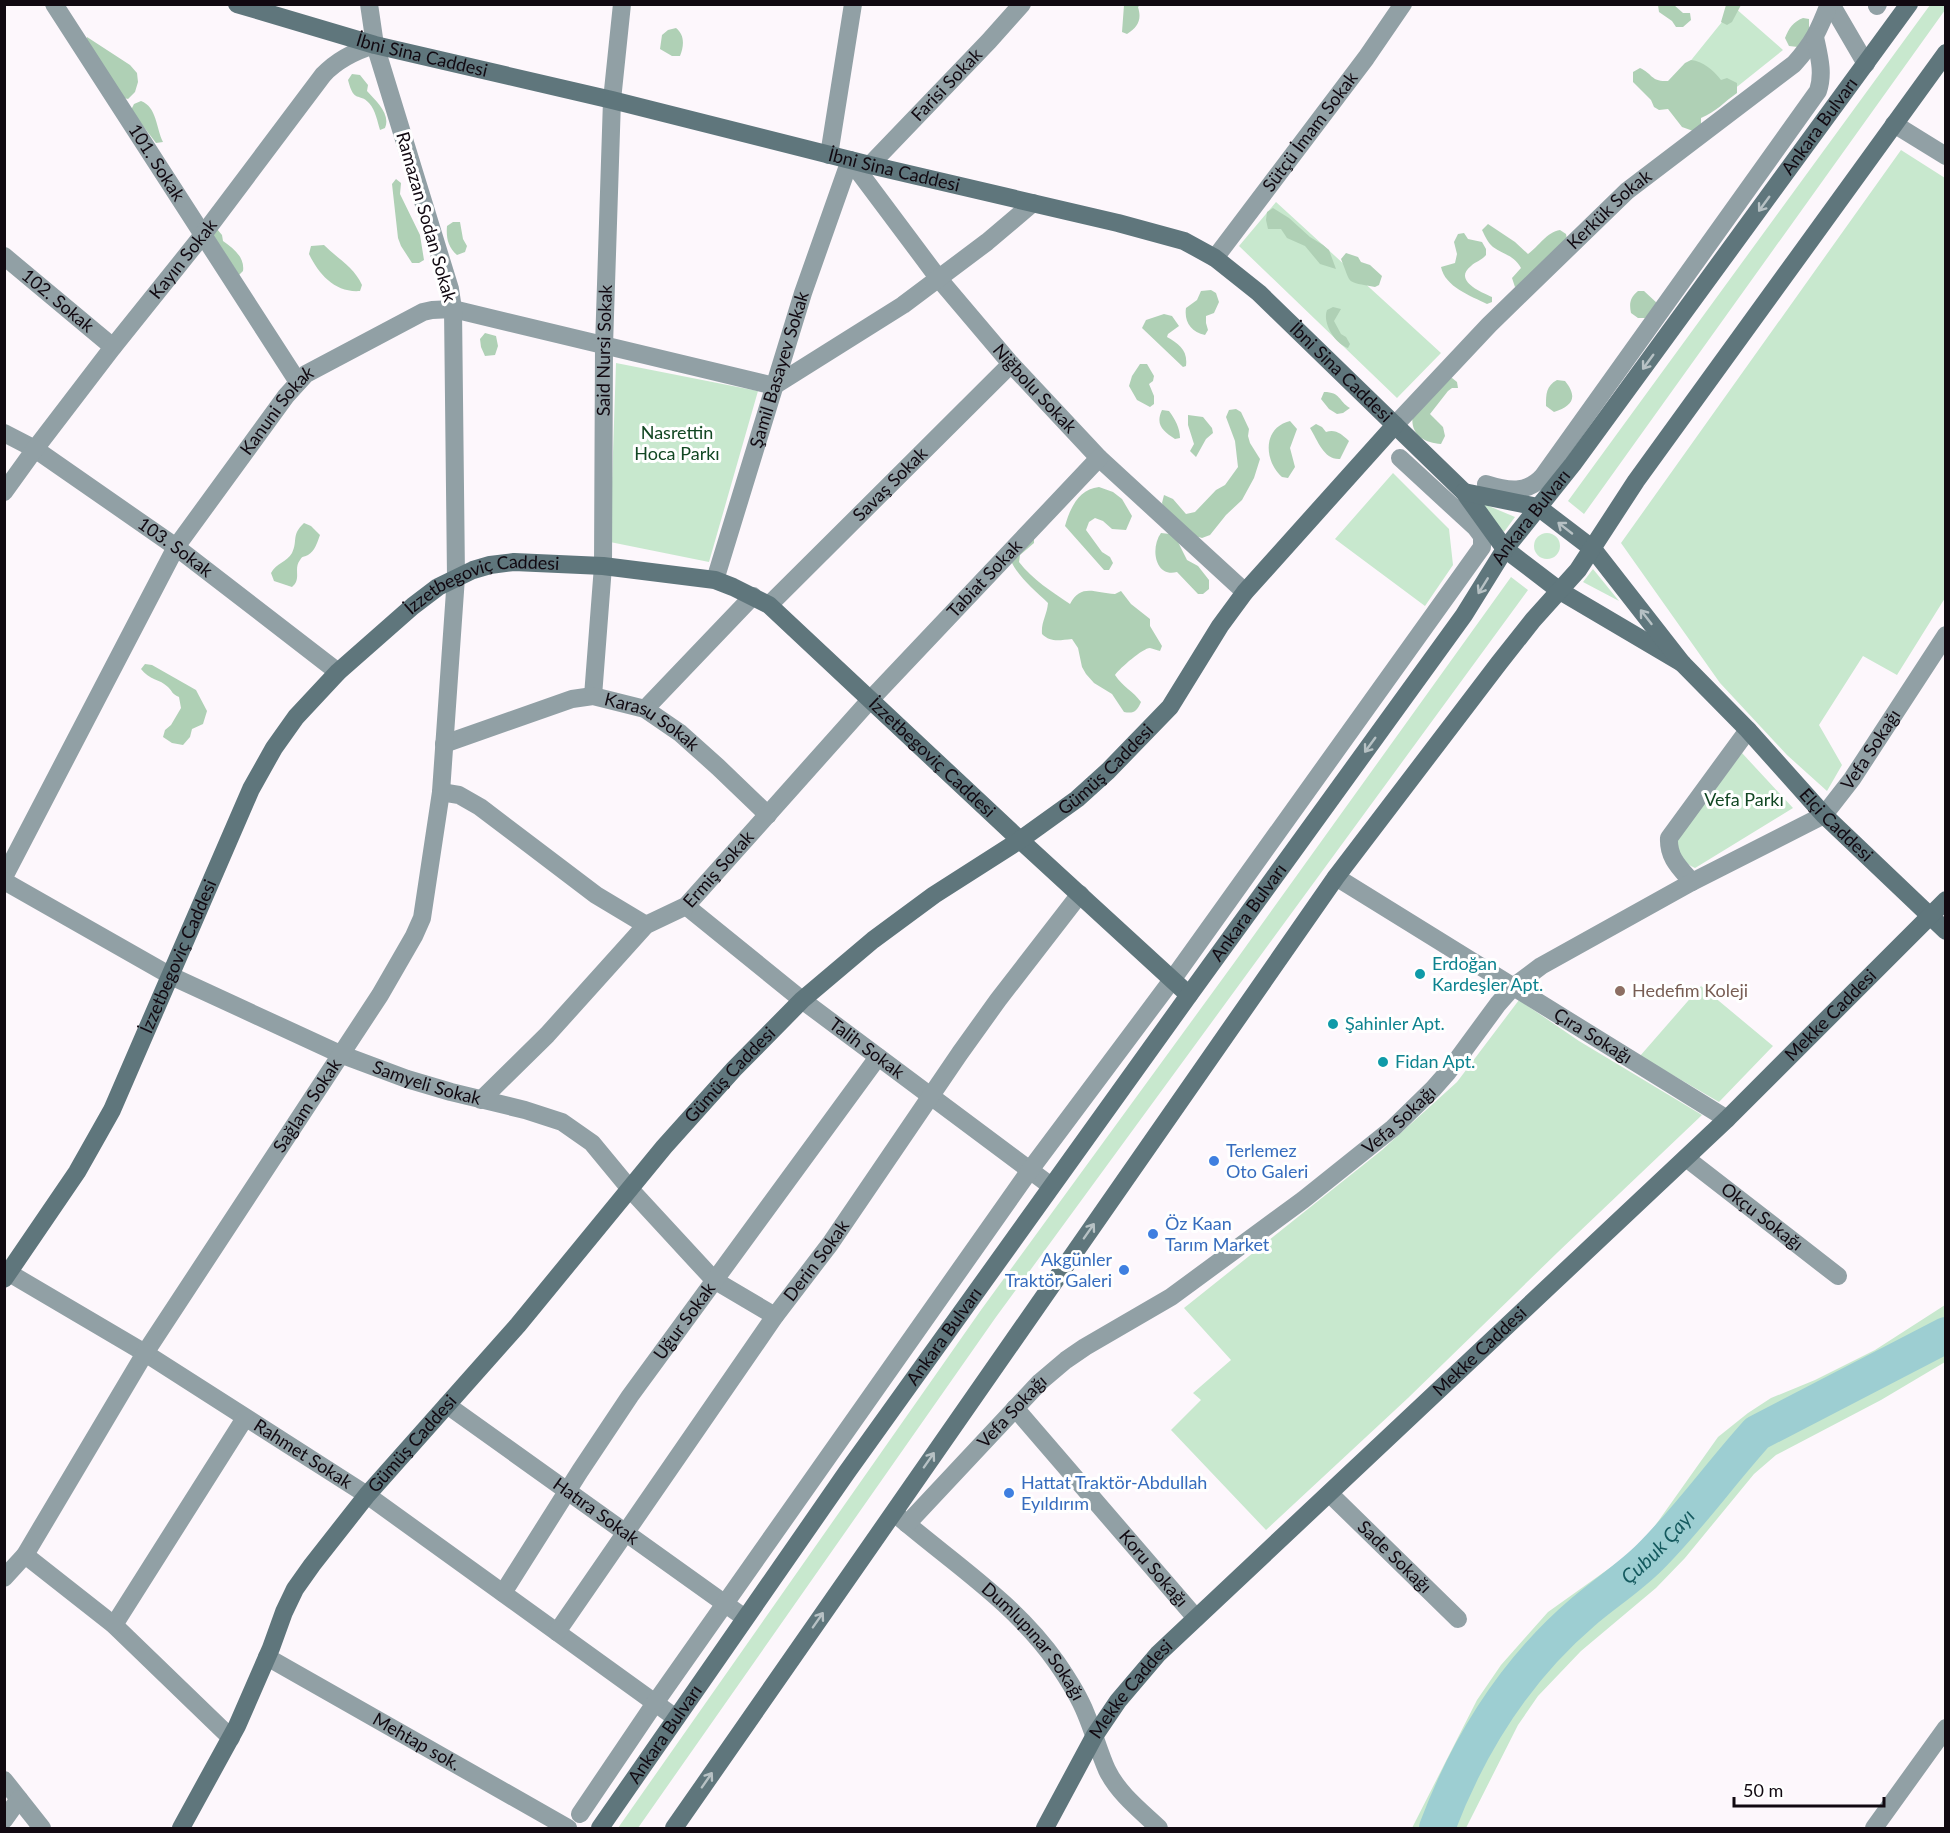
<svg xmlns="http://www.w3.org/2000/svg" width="1950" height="1833" font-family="Lato,sans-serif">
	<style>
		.green { fill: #c8e8ce }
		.forest { fill: #afd0b5 }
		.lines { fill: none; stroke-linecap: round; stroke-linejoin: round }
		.river { stroke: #9dced2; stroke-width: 36 }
		.street { stroke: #91a0a5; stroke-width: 18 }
		.secondary { stroke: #5f767c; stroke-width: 18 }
		.oneway { stroke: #b7c1c4 }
		.culture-dot { fill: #0f9aa8; stroke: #fff; stroke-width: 2 }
		.education-dot { fill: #8d6e63; stroke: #fff; stroke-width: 2 }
		.shop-dot { fill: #3f7fe0; stroke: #fff; stroke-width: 2 }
		.labels { text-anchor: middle; stroke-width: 6; stroke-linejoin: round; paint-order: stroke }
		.street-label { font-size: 18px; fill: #110911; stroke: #fff }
		.park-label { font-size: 18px; fill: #124723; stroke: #fff }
		.culture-label { font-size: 18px; fill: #0d838f; stroke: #fff; text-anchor: start }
		.education-label { font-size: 18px; fill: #785e54; stroke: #fff; text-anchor: start }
		.shop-label { font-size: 18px; fill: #366cbe; stroke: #fff; text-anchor: start }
		.water-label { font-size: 20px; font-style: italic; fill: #14595e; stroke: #fff }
	</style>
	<rect width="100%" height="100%" fill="#fdf7fc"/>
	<path class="green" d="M1930 5H1945V10L1584 514 1568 501Z
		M1734 7 1783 50 1723 98 1684 69Z
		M1901 150 1945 178V598L1897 675 1863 656 1819 725 1842 765 1827 791 1787 755 1720 683 1621 543Z
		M1276 202 1441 353 1397 398 1239 246Z
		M616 363 758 391 709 562 610 542Z
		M1393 473 1449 529 1453 565 1425 606 1335 539Z
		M1484 504 1515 517 1504 532 1482 507Z
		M1534 546a13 13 0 1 1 26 0a13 13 0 1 1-26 0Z
		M1593 569 1619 601 1583 582Z
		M1511 577 1528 590 996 1317 638 1828H618L981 1310 1234 963Z
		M1742 753 1793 808 1700 865 1695 868C1683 863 1680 854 1675 843Z
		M1701 986 1773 1046 1719 1102 1640 1056Z
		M1519 1000 1579 1041 1702 1115 1558 1252 1408 1398 1266 1530 1171 1430 1201 1400 1193 1393 1231 1360 1184 1308 1382 1150 1457 1082Z
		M1945 1305V1362L1881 1400 1776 1455 1754 1474 1685 1558 1656 1588 1581 1651 1538 1696 1518 1725 1466 1828H1412L1477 1700 1501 1665 1548 1612 1628 1555 1652 1530 1718 1437 1748 1413 1771 1398 1815 1380 1875 1350Z"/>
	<path class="forest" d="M1124 5H1140L1138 7C1142 20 1138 27 1127 34L1122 32Z
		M1658 5H1674L1683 13H1690L1691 20 1683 27H1676L1672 21 1659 12Z
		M1726 5H1741L1732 22 1727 25 1721 22Z
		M1803 18 1809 19V32L1798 47 1789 46 1785 38C1789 28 1793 22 1803 18Z
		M676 28C685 35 684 46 680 56H672L660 49 662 35 668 30Z
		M87 37 130 65 137 73 138 82 135 92 128 99 120 97 84 46Z
		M1691 60C1703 61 1713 70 1721 80L1727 78 1737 83V93C1724 102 1716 112 1701 118V125L1696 132 1682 127 1668 109 1659 110 1654 107 1651 100 1633 82V72L1640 68C1653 74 1651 82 1668 81L1685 63Z
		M352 74 360 75 368 85 367 91C376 101 391 114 385 128L380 130C377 121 376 111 369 103 359 92 354 104 348 80Z
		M141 101C157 107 156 128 163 142L156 143 131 110 134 104Z
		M396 179 401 183 400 194 420 235 424 260 419 263H412L401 246 398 238 392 184Z
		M1273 208 1289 218 1310 237 1323 245 1329 250 1336 269 1320 264 1305 246 1287 238 1281 229H1268L1266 220 1267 212Z
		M453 222H460L463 239 467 246 465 252 457 255C448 247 446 238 447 226Z
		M1488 224 1515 242 1528 254C1539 246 1547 232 1560 230L1566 234 1567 239 1522 285 1515 287 1512 278 1521 268C1514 255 1504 255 1493 247 1488 243 1485 236 1482 230Z
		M217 229 222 235 223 241C233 248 245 257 243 271L239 275 211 232Z
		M1464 233 1468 239 1482 242 1486 249V255C1481 261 1476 261 1471 266 1453 280 1480 292 1492 297V302L1487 304C1471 296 1445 287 1441 267L1455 263 1457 254 1454 242 1458 234Z
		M324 245C338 259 354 267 362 285L360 291C336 293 319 275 309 254L311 246Z
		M1346 253 1358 257 1361 262 1370 265 1382 276 1379 285 1375 287C1345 281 1352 286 1341 259Z
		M1211 290 1216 293 1219 302 1214 313 1206 316V323L1208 330 1205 335C1191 332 1184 322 1186 308L1197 300 1201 291Z
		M1638 291H1644L1658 304 1645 318H1638L1631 313C1629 303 1630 298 1638 291Z
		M1333 307 1341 309 1334 321 1341 334 1346 337 1350 344 1348 348C1335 344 1322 323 1327 310Z
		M1164 314 1172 316 1179 326 1168 334 1167 337C1179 344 1188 350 1186 366L1183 367 1142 328 1146 320Z
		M485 333 496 336 498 346 495 355 485 356 481 347 480 339Z
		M1140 364H1147L1154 376 1153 381 1149 384 1154 396V404L1150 407 1137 400 1129 386 1132 376Z
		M1452 378 1457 382 1458 388H1452L1448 391 1430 414 1443 427 1445 436 1441 444C1424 443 1409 434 1413 414L1445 379Z
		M1557 380 1565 381C1578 397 1573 406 1554 412L1546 406C1546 394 1546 386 1557 380Z
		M1324 392C1341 392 1338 401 1350 408L1343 413 1337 414 1329 409 1321 399Z
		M1236 409 1241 412 1249 429 1248 436 1250 443 1260 459 1254 478 1242 500 1226 515 1210 535 1202 538 1188 534 1167 514 1162 503 1164 495 1173 499 1186 514 1195 512 1216 490 1225 485 1238 467 1235 441 1226 417 1229 410Z
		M1162 410 1169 411C1175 419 1180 428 1180 438L1175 439C1163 431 1155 425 1162 410Z
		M1188 415 1203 417 1212 428 1213 433 1206 439 1196 457 1190 451 1194 444 1188 425Z
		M1290 421 1297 429 1290 448 1295 467 1288 478 1282 477C1264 461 1262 428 1290 421Z
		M1316 424 1322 427 1326 432C1336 429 1341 434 1349 441L1340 459C1324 460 1318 441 1310 428Z
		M1099 487 1113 492 1122 499 1132 516 1126 530 1112 529 1103 521 1095 518 1089 522 1086 530 1102 552 1110 557 1113 563 1109 570H1104L1065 526C1070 508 1079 489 1099 487Z
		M304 523 311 526 320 535C317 543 315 551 308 555 303 558 303 555 300 560 293 569 302 579 292 587L274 581 271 573C276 563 287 562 292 553 298 541 291 535 304 523Z
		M1161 533 1170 534 1178 542 1187 560 1198 566 1209 580V589L1203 594H1198L1177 572C1155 578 1150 548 1161 533Z
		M1034 537V543L1020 555 1019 562C1033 580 1051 591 1070 604 1081 583 1095 593 1115 594L1121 591 1131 604 1150 619V626L1162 646 1160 651C1159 651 1151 648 1150 648 1143 648 1120 668 1115 675 1123 687 1133 691 1141 702 1137 711 1134 714 1124 712L1112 694 1094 683 1086 674 1082 667 1078 648 1072 639C1060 640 1051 643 1042 634 1041 622 1047 615 1048 603 1035 590 1019 578 1011 561Z
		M145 664 152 665 196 690 207 711 203 724 192 729 190 737 183 745 172 743 163 737 165 730 171 725 181 708 179 697C171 693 173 692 168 687 160 679 149 680 141 669Z"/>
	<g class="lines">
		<path class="river" id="s1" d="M1437 1828C1468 1746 1515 1670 1583 1612 1605 1593 1629 1578 1650 1557 1689 1518 1720 1474 1757 1433L1946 1335"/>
		<g class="street">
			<path id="s2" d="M54 4 298 382"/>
			<path d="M1831 4 1866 64"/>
			<path d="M1877 6 1878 4"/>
			<path d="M1894 124 1946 156"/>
			<path d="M829 155 853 4"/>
			<path id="s3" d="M850 160 939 279 1011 364 1099 458 1245 592"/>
			<path id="s4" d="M870 165 989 41 1022 4"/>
			<path id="s5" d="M4 256 113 347"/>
			<path id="s6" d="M1215 258 1366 58 1403 4"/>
			<path id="s7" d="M1395 425 1489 325 1627 191 1794 64C1813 43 1819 30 1829 4"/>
			<path id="s8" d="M4 433 35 449 176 547 338 672"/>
			<path d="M1486 484C1508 491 1527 494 1543 476L1818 91C1824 73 1819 56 1815 37"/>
			<path id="s9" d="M4 492 35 449 113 347 202 236 323 75C338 59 355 51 375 45"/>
			<path id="s10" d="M715 580 803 293 850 160"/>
			<path id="s11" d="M769 605 1011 364"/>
			<path id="s12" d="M593 696 603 566 604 346 612 100 622 4"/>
			<path d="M645 709 753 596"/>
			<path id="s13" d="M444 744 572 699 593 696 645 709 680 733 718 767 768 815"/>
			<path d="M441 792 459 795 480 807 596 895 646 925"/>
			<path id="s14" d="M4 877 176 547 286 396 306 374 423 312 432 310 453 309 774 386 903 305 987 242 1033 203"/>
			<path id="s15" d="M1336 877 1727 1119"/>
			<path id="s16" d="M4 881 171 976 340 1054 407 1079 451 1092 525 1110 562 1122 592 1143 630 1189 714 1280 775 1316"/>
			<path d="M1692 882C1680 868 1668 858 1669 838L1748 730"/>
			<path id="s17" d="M686 906 802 1000 1051 1186"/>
			<path id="s18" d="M481 1100 547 1035 646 925 686 906 870 700 1099 458"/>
			<path id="s19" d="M1686 1158 1838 1276"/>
			<path id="s20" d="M4 1270 145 1353 367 1495 676 1718"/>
			<path id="s21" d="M447 1405 745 1618"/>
			<path id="s22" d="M1015 1408 1196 1618"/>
			<path id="s23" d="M1330 1494 1458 1619"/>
			<path id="s24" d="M899 1517C954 1564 1015 1603 1057 1663 1068 1679 1079 1696 1086 1714 1094 1733 1099 1752 1107 1770 1118 1793 1141 1811 1159 1828"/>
			<path id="s25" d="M907 1524 1040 1382 1066 1360 1085 1347 1171 1297 1303 1200 1393 1128 1433 1089 1448 1072 1498 1004 1513 987 1541 966 1692 882 1824 815 1852 779 1946 635"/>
			<path d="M25 1555 114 1625 231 1738"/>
			<path id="s26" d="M4 1578 25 1555 145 1353 380 995 414 936 422 918 441 792 456 577 453 309 450 289 375 45 369 4"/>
			<path id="s27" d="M503 1593 580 1471 630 1396 878 1057"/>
			<path d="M114 1625 245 1418"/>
			<path id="s28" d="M557 1632 775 1316 830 1244 960 1053 998 1000 1080 894"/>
			<path id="s29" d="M267 1657 568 1828"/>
			<path d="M4 1780 42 1828"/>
			<path d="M580 1814 655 1703 1030 1170 1172 980 1482 547V536L1476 528 1400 458"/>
			<path d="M4 1820 19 1799"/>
			<path d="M1874 1828 1946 1728"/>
		</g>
		<g class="secondary">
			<path id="s30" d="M237 4 375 45 612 100 870 165 1118 223 1184 241 1215 258 1259 293 1464 492 1505 549 1560 591 1682 663"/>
			<path id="s31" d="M1464 492 1538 507 1593 549 1682 663 1748 730 1824 815 1946 931"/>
			<path id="s32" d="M4 1279 77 1172 112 1110 251 789 274 748 296 717 338 672 413 606 438 587 473 570 490 565 514 562 603 566 715 580 733 587 769 605 1020 840 1189 995"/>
			<path id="s33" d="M181 1828 237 1726 271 1648 284 1612 295 1589 312 1565 367 1495 518 1325 664 1147 734 1069 802 1000 873 940 934 895 1020 840 1077 799 1108 771 1170 707 1220 626 1245 592 1395 425"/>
			<path id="s34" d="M600 1828 847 1472 1189 995 1464 615 1505 549 1573 464 1909 4"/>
			<path d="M674 1828 1336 877 1499 663 1533 620 1578 570 1636 481 1946 53"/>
			<path id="s35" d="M1045 1828 1095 1735 1118 1701 1158 1654 1727 1119 1946 900"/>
		</g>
	</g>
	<defs><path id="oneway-shaft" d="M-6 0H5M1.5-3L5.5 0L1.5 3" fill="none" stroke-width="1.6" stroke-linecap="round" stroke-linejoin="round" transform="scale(1.5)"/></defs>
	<g class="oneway">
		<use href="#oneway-shaft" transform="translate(1764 204) rotate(126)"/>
		<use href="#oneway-shaft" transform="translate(1648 362) rotate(126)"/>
		<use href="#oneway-shaft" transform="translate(1565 528) rotate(-142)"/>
		<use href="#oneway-shaft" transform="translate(1483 586) rotate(122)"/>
		<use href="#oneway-shaft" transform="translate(1646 617) rotate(-128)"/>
		<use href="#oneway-shaft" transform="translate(1370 745) rotate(126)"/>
		<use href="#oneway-shaft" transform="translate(1089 1231) rotate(-55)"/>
		<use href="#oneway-shaft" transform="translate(929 1460) rotate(-55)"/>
		<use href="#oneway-shaft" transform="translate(818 1620) rotate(-55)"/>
		<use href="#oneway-shaft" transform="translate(707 1780) rotate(-55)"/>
	</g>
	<g class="culture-dot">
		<circle cx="1420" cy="974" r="6"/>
		<circle cx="1333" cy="1024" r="6"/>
		<circle cx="1383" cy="1062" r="6"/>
	</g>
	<circle class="education-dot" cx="1620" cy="991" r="6"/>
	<g class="shop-dot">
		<circle cx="1214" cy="1161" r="6"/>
		<circle cx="1153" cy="1234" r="6"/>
		<circle cx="1124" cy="1270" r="6"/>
		<circle cx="1009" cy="1493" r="6"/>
	</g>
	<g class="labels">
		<g class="street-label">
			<text dy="6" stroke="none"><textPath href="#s30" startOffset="192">İbni Sina Caddesi</textPath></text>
			<text dy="6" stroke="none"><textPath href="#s4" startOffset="111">Farisi Sokak</textPath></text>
			<text dy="6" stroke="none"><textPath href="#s34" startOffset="2094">Ankara Bulvarı</textPath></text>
			<text dy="6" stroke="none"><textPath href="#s6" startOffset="158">Sütçü İmam Sokak</textPath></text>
			<text dy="6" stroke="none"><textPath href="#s2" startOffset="189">101. Sokak</textPath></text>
			<text dy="6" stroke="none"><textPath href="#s30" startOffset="678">İbni Sina Caddesi</textPath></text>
			<text dy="6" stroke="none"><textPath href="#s7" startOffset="304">Kerkük Sokak</textPath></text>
			<text transform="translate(426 217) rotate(74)" y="6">Ramazan Sodan Sokak</text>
			<text dy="6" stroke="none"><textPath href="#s9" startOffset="294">Kayın Sokak</textPath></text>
			<text dy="6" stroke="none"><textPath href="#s5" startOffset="70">102. Sokak</textPath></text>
			<text dy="6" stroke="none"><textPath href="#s12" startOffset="346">Said Nursi Sokak</textPath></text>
			<text dy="6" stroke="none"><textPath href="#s10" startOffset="220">Şamil Basayev Sokak</textPath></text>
			<text dy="6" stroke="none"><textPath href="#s30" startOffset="1182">İbni Sina Caddesi</textPath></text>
			<text dy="6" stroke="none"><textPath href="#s3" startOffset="294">Niğbolu Sokak</textPath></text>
			<text dy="6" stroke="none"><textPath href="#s14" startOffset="542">Kanuni Sokak</textPath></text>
			<text dy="6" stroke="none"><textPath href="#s11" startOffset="171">Savaş Sokak</textPath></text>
			<text dy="6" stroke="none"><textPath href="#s34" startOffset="1608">Ankara Bulvarı</textPath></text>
			<text dy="6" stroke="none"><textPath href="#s8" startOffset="206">103. Sokak</textPath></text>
			<text dy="6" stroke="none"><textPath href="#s18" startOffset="728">Tabiat Sokak</textPath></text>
			<text dy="6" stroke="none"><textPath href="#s32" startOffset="872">İzzetbegoviç Caddesi</textPath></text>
			<text dy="6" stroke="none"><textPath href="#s13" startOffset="222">Karasu Sokak</textPath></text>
			<text dy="6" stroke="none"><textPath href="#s25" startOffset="1252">Vefa Sokağı</textPath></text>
			<text dy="6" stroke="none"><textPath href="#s32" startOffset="1394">İzzetbegoviç Caddesi</textPath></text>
			<text dy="6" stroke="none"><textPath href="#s33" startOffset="1425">Gümüş Caddesi</textPath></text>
			<text dy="6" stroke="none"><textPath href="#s31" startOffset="513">Elçi Caddesi</textPath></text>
			<text dy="6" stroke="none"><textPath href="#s18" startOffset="334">Ermiş Sokak</textPath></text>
			<text dy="6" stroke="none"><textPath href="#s34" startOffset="1122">Ankara Bulvarı</textPath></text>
			<text dy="6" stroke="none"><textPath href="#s32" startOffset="368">İzzetbegoviç Caddesi</textPath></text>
			<text dy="6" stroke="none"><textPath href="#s35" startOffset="1136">Mekke Caddesi</textPath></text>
			<text dy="6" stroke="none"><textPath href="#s15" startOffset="302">Çıra Sokağı</textPath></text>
			<text dy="6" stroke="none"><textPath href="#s17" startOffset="230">Talih Sokak</textPath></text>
			<text dy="6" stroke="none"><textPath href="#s33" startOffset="939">Gümüş Caddesi</textPath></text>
			<text dy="6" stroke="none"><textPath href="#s16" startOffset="470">Samyeli Sokak</textPath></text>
			<text dy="6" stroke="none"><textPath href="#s26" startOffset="562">Sağlam Sokak</textPath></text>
			<text dy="6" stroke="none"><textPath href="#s25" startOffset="640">Vefa Sokağı</textPath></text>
			<text dy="6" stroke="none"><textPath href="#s19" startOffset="96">Okçu Sokağı</textPath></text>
			<text dy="6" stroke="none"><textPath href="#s28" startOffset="453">Derin Sokak</textPath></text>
			<text dy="6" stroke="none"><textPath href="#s27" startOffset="327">Uğur Sokak</textPath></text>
			<text dy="6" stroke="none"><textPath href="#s34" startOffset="600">Ankara Bulvarı</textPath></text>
			<text dy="6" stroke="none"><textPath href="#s35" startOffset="650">Mekke Caddesi</textPath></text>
			<text dy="6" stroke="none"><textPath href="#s25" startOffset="154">Vefa Sokağı</textPath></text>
			<text dy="6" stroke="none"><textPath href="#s33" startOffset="452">Gümüş Caddesi</textPath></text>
			<text dy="6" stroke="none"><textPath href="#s20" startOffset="351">Rahmet Sokak</textPath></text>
			<text dy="6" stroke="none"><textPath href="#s21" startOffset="183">Hatıra Sokak</textPath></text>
			<text dy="6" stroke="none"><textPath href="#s23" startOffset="90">Sade Sokağı</textPath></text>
			<text dy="6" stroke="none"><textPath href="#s22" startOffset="212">Koru Sokağı</textPath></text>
			<text dy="6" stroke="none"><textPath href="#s24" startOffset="184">Dumlupınar Sokağı</textPath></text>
			<text dy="6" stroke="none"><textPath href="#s35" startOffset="164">Mekke Caddesi</textPath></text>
			<text dy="6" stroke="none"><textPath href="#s34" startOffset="114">Ankara Bulvarı</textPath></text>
			<text dy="6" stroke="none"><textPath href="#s29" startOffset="172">Mehtap sok.</textPath></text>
		</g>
		<g class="park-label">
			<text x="677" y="439">Nasrettin<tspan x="677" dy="21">Hoca Parkı</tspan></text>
			<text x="1744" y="806">Vefa Parkı</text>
		</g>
		<g class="culture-label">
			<text x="1432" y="970">Erdoğan<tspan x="1432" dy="21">Kardeşler Apt.</tspan></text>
			<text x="1345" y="1030">Şahinler Apt.</text>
			<text x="1395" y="1068">Fidan Apt.</text>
		</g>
		<g class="education-label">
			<text x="1632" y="997">Hedefim Koleji</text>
		</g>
		<g class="shop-label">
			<text x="1226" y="1157">Terlemez<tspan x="1226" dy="21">Oto Galeri</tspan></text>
			<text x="1165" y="1230">Öz Kaan<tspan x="1165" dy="21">Tarım Market</tspan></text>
			<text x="1112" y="1266" text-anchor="end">Akgünler<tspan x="1112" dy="21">Traktör Galeri</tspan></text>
			<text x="1021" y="1489">Hattat Traktör-Abdullah<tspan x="1021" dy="21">Eyıldırım</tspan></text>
		</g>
		<g class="water-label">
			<text dy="7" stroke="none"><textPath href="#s1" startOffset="363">Çubuk Çayı</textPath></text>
		</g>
	</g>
	<rect width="1950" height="1833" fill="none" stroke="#110911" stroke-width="12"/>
	<path d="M1734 1797v9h150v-9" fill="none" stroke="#110911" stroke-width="3"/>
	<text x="1743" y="1797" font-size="18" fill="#110911" stroke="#ffffff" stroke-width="4.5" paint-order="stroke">50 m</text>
</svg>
